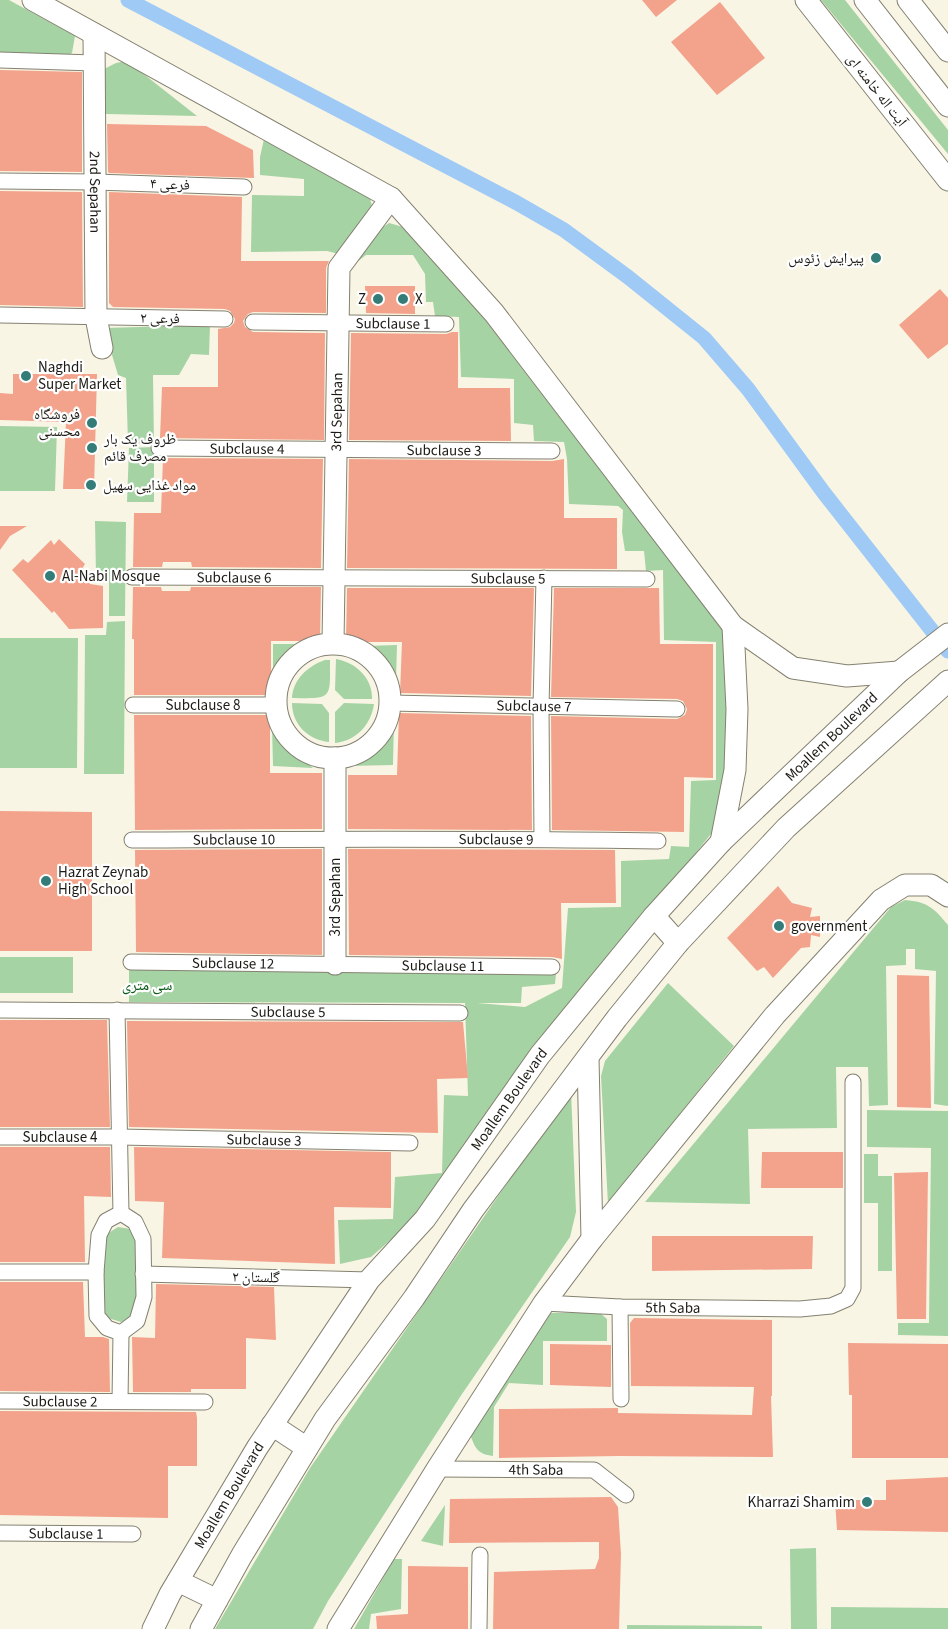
<svg xmlns="http://www.w3.org/2000/svg" width="948" height="1629" font-family="'Source Sans 3','Noto Naskh Arabic',sans-serif">
	<style>
		.green { fill: #a5d3a4 }
		.lines { fill: none; stroke-linecap: round; stroke-linejoin: round }
		.canal { stroke: #9fcaf5; stroke-width: 15 }
		.building { fill: #f3a38c }
		.street-casing { stroke: #848171; stroke-width: 17 }
		.secondary-casing { stroke: #848171; stroke-width: 23 }
		.street { stroke: #fff; stroke-width: 15 }
		.secondary { stroke: #fff; stroke-width: 21 }
		.poi-dot { fill: #337c78; stroke: #fff; stroke-width: 2 }
		.labels { text-anchor: middle; stroke-width: 4.5; stroke-linejoin: round; paint-order: stroke }
		.street-label { font-size: 15px; fill: #1c1b15; stroke: #fff }
		.poi-label { font-size: 15px; fill: #1c1b15; stroke: #fff; text-anchor: start }
		.park-label { font-size: 15px; fill: #075a14; stroke: #fff }
	</style>
	<rect width="100%" height="100%" fill="#f9f5e4"/>
	<path class="green" d="M0 0H9L75 36 72 53 65 58 0 55Z
		M821 0H845L948 130V154Z
		M127 61 197 116 106 114 101 82 106 68 116 63Z
		M264 139 370 198 372 206 339 254 327 251 251 252 252 195 304 196V179L260 175V157Z
		M389 223 410 229 435 255 622 498 728 626V776L715 829 494 1103 410 1223 371 1257 340 1264 338 1220 393 1219 395 1177 442 1173 444 1095 468 1096 465 1003 129 1002V968L556 973 555 984 522 987 521 1003H477L525 1007 562 988 568 908 621 907V861L669 859 671 846 689 847 691 781 716 780V642L664 640 663 570 646 571 644 551H625L622 532 623 510 618 506 569 504 567 459 564 442 534 441 533 425 514 423V379L461 377 459 317 435 316 433 302H426L425 274 413 255H366L357 262V254L379 230Z
		M210 325 209 355 191 354 179 375H153L154 444 128 443 126 378 118 375 104 328Z
		M0 426 57 427 55 491H0Z
		M154 447V502H127L129 448Z
		M95 521 126 522 125 616H109V575H96Z
		M125 621 124 774H84L85 635H106L107 622Z
		M0 638H78L77 768H0Z
		M273 644H308C292 654 283 667 273 683Z
		M397 645 396 680 383 663 366 646Z
		M336 659C355 662 373 678 372 699H344L335 690Z
		M325 660H330C330 699 333 699 292 698 293 679 308 666 325 660Z
		M292 703 322 704 329 713V742C308 740 292 724 292 703Z
		M344 703 374 704C371 725 356 741 335 743V712Z
		M394 719 393 765 347 766C367 753 381 739 394 719Z
		M272 725 288 746 313 768 273 766Z
		M905 900C928 902 934 908 948 925V1106L934 1104 936 971 915 969V949H906V965L886 966 888 1105 869 1106 868 1067H836L837 1128 748 1129 750 1204 645 1202 891 907Z
		M0 957H73V993H0Z
		M668 983 734 1046 608 1204 601 1076 605 1061Z
		M571 1091 576 1212 570 1237 462 1394 328 1601 313 1629H215L310 1468Z
		M867 1110 948 1111V1336L898 1335V1323H929L931 1148 867 1147Z
		M864 1154H878V1176H892V1271H878V1203H864Z
		M118 1227 131 1229 139 1240V1299L135 1313 128 1320 121 1322 108 1318 103 1310 102 1280 106 1237 110 1232Z
		M599 1312 607 1319V1341H543V1385L509 1383 494 1407 493 1456C477 1454 475 1448 470 1434L543 1316 550 1313Z
		M445 1505 443 1546 421 1541Z
		M816 1548 817 1629H791L790 1549Z
		M394 1559H402L401 1609 371 1614 369 1629H354Z
		M831 1607 948 1608V1629H831Z
		M627 1625 762 1626V1629H627Z"/>
	<g class="lines">
		<path class="canal" d="M128 0 517 203 564 230 628 277 704 338 748 389 824 493 948 651"/>
	</g>
	<path class="building" d="M642 0H677L656 17Z
		M720 2 765 58 717 95 671 42Z
		M0 70 82 72V172L0 171Z
		M107 124 206 126 253 150 254 178 109 173 108 172Z
		M0 191 82 192 83 307 0 305Z
		M109 192 242 197 241 261H329L326 268V313L253 312 248 314 243 321 245 327 253 332 325 333 324 440 160 438 162 387H218V329L230 327 234 323 235 319 230 311 225 309 113 307 109 303Z
		M365 286H415V314L366 313Z
		M940 289 948 298V344L928 359 899 325Z
		M452 332H458V388H510L511 441 349 440 351 333 446 334Z
		M13 374H97L94 489H63L66 422 0 420V393L13 394Z
		M163 458 323 459 321 568 192 567 191 562H163L162 567H133L134 513H161Z
		M349 459 552 461 564 459V518H617V569L347 568Z
		M0 526H27L10 536 0 550Z
		M59 539 85 564 80 572 90 584 103 586V628L69 629 54 611 52 613 12 570 23 559 28 563 51 540 54 545Z
		M133 587H161L162 591H190L191 587H321L320 641H271V695H134V639H132Z
		M347 588H534L531 696 400 693 402 642H350L346 639Z
		M554 588H659L660 644H713V778L684 777V832L552 830 551 716 677 719 685 715 687 709 683 701 677 699 551 697Z
		M399 713 531 716 532 830 348 829V775H397Z
		M134 715H270V773H322V829L135 830Z
		M0 811 92 812V951H0Z
		M322 849V955L136 952 135 850Z
		M348 849 615 850 616 903H561L562 959 552 957 349 955Z
		M778 886 792 903 812 908 810 917 820 916V937L811 935 810 947 801 948 773 978 764 967 757 971 727 938Z
		M897 975 929 976 931 1108 897 1107Z
		M0 1020H107L110 1127H0Z
		M127 1021 463 1022 468 1078 437 1079 438 1133 129 1127Z
		M0 1147H110L111 1197 84 1196 85 1262H0Z
		M134 1147 391 1152V1208L334 1207 335 1264 162 1258 164 1202 135 1201Z
		M762 1152H843V1188H761Z
		M928 1172 926 1319H897L894 1173Z
		M652 1236H813L812 1269 652 1271Z
		M0 1282H83L85 1337H103L109 1339 110 1392 0 1391Z
		M156 1284 274 1287 276 1340 246 1338V1389H191V1392H133L132 1337 155 1338Z
		M634 1318 772 1320V1396H771L773 1457 619 1456 499 1458V1409L618 1408V1413L752 1415 754 1387 631 1386 630 1323Z
		M848 1343 948 1344V1458H852V1395H849Z
		M550 1344 611 1345V1387L550 1385Z
		M0 1411 196 1412 197 1418V1466H168V1518L0 1515Z
		M948 1477V1532L837 1530 835 1500H886V1480Z
		M611 1497 618 1507 621 1554 619 1629H493L494 1572 595 1569 599 1558V1542L449 1543 450 1499Z
		M408 1566 468 1567V1629H377L376 1616 408 1614Z"/>
	<g class="lines">
		<defs>
			<g id="street">
				<path d="M0 60 94 63"/>
				<path d="M0 181 95 182 244 187"/>
				<path d="M0 315 225 319"/>
				<path id="s1" d="M253 322 446 324"/>
				<path id="s2" d="M159 448 552 451"/>
				<path id="s3" d="M132 577 647 579"/>
				<path id="s4" d="M390 703 677 709"/>
				<path id="s5" d="M133 705H276"/>
				<path d="M542 839 541 707 544 578"/>
				<path id="s6" d="M132 840C307 839 482 838 658 841"/>
				<path id="s7" d="M131 962 552 967"/>
				<path id="s8" d="M0 1010 460 1013"/>
				<path d="M117 1010 121 1213"/>
				<path id="s9" d="M0 1137H119L410 1143"/>
				<path d="M121 1213 135 1222 143 1239 144 1297 137 1321 121 1333 107 1328 97 1316 96 1272 99 1235 106 1221Z"/>
				<path d="M0 1272H96"/>
				<path d="M143 1274 369 1280"/>
				<path id="s10" d="M544 1303 620 1307 800 1309 831 1306 847 1299 853 1288V1082"/>
				<path d="M620 1307 621 1399"/>
				<path id="s11" d="M0 1401 205 1402"/>
				<path d="M120 1401 121 1333"/>
				<path id="s12" d="M437 1469 594 1470 626 1495"/>
				<path id="s13" d="M0 1533 133 1534"/>
				<path d="M479 1629 480 1555"/>
			</g>
			<g id="secondary">
				<path d="M33 0 391 198 494 313 733 626 793 668 847 676 899 672"/>
				<path d="M806 0 948 180"/>
				<path d="M865 0 948 106"/>
				<path d="M908 0 948 51"/>
				<path id="s14" d="M94 34 96 317 102 348"/>
				<path id="s15" d="M333 643 339 268 391 198"/>
				<circle cx="333" cy="701" r="57"/>
				<path d="M335 758V964"/>
				<path d="M721 842 735 770 737 709 733 626"/>
				<path d="M654 916 678 943"/>
				<path d="M588 1058 592 1239"/>
				<path d="M272 1425 307 1448"/>
				<path d="M178 1581 217 1600"/>
				<path id="s16" d="M153 1629 170 1594 257 1448 369 1280 425 1219 540 1055 654 916 721 842 899 672 948 634"/>
				<path d="M201 1629 242 1555 325 1419 414 1298 473 1210 617 1018 678 943 786 828 948 681"/>
				<path d="M338 1629 437 1469 544 1303 592 1239 775 1015 881 900 905 885H931L948 896"/>
			</g>
		</defs>
		<use href="#street" class="street-casing"/>
		<use href="#secondary" class="secondary-casing"/>
		<use href="#street" class="street"/>
		<use href="#secondary" class="secondary"/>
	</g>
	<g class="poi-dot">
		<circle cx="876" cy="258" r="6"/>
		<circle cx="378" cy="299" r="6"/>
		<circle cx="403" cy="299" r="6"/>
		<circle cx="26" cy="376" r="6"/>
		<circle cx="92" cy="423" r="6"/>
		<circle cx="92" cy="448" r="6"/>
		<circle cx="91" cy="485" r="6"/>
		<circle cx="50" cy="576" r="6"/>
		<circle cx="46" cy="881" r="6"/>
		<circle cx="779" cy="926" r="6"/>
		<circle cx="867" cy="1502" r="6"/>
	</g>
	<g class="labels">
		<g class="street-label">
			<text transform="translate(877 90) rotate(52)" y="5">آیت اله خامنه ای</text>
			<text transform="translate(170 184) rotate(2)" y="5">فرعی ۴</text>
			<text dy="5" stroke="none"><textPath href="#s14" startOffset="158">2nd Sepahan</textPath></text>
			<text transform="translate(160 318) rotate(1)" y="5">فرعی ۲</text>
			<text dy="5" stroke="none"><textPath href="#s1" startOffset="140">Subclause 1</textPath></text>
			<text dy="5" stroke="none"><textPath href="#s15" startOffset="231">3rd Sepahan</textPath></text>
			<text dy="5" stroke="none"><textPath href="#s2" startOffset="88">Subclause 4</textPath></text>
			<text dy="5" stroke="none"><textPath href="#s2" startOffset="285">Subclause 3</textPath></text>
			<text dy="5" stroke="none"><textPath href="#s3" startOffset="102">Subclause 6</textPath></text>
			<text dy="5" stroke="none"><textPath href="#s3" startOffset="376">Subclause 5</textPath></text>
			<text dy="5" stroke="none"><textPath href="#s5" startOffset="70">Subclause 8</textPath></text>
			<text dy="5" stroke="none"><textPath href="#s4" startOffset="144">Subclause 7</textPath></text>
			<text dy="5" stroke="none"><textPath href="#s16" startOffset="1126">Moallem Boulevard</textPath></text>
			<text dy="5" stroke="none"><textPath href="#s6" startOffset="102">Subclause 10</textPath></text>
			<text dy="5" stroke="none"><textPath href="#s6" startOffset="364">Subclause 9</textPath></text>
			<text transform="translate(335 897) rotate(-90)" y="5">3rd Sepahan</text>
			<text dy="5" stroke="none"><textPath href="#s7" startOffset="102">Subclause 12</textPath></text>
			<text dy="5" stroke="none"><textPath href="#s7" startOffset="312">Subclause 11</textPath></text>
			<text dy="5" stroke="none"><textPath href="#s8" startOffset="288">Subclause 5</textPath></text>
			<text dy="5" stroke="none"><textPath href="#s16" startOffset="640">Moallem Boulevard</textPath></text>
			<text dy="5" stroke="none"><textPath href="#s9" startOffset="60">Subclause 4</textPath></text>
			<text dy="5" stroke="none"><textPath href="#s9" startOffset="264">Subclause 3</textPath></text>
			<text transform="translate(256 1277) rotate(1)" y="5">گلستان ۲</text>
			<text dy="5" stroke="none"><textPath href="#s10" startOffset="129">5th Saba</textPath></text>
			<text dy="5" stroke="none"><textPath href="#s11" startOffset="60">Subclause 2</textPath></text>
			<text dy="5" stroke="none"><textPath href="#s12" startOffset="99">4th Saba</textPath></text>
			<text dy="5" stroke="none"><textPath href="#s16" startOffset="154">Moallem Boulevard</textPath></text>
			<text dy="5" stroke="none"><textPath href="#s13" startOffset="66">Subclause 1</textPath></text>
		</g>
		<g class="poi-label">
			<text x="864" y="263" text-anchor="end">پیرایش زئوس</text>
			<text x="366" y="304" text-anchor="end">Z</text>
			<text x="415" y="304">X</text>
			<text x="38" y="372">Naghdi<tspan x="38" dy="17">Super Market</tspan></text>
			<text x="80" y="419" text-anchor="end">فروشگاه<tspan x="80" dy="17">محسنی</tspan></text>
			<text x="104" y="444">ظروف یک بار<tspan x="104" dy="17">مصرف قائم</tspan></text>
			<text x="103" y="490">مواد غذایی سهیل</text>
			<text x="62" y="581">Al-Nabi Mosque</text>
			<text x="58" y="877">Hazrat Zeynab<tspan x="58" dy="17">High School</tspan></text>
			<text x="791" y="931">government</text>
			<text x="855" y="1507" text-anchor="end">Kharrazi Shamim</text>
		</g>
		<g class="park-label">
			<text x="147" y="990">سی متری</text>
		</g>
	</g>
</svg>
